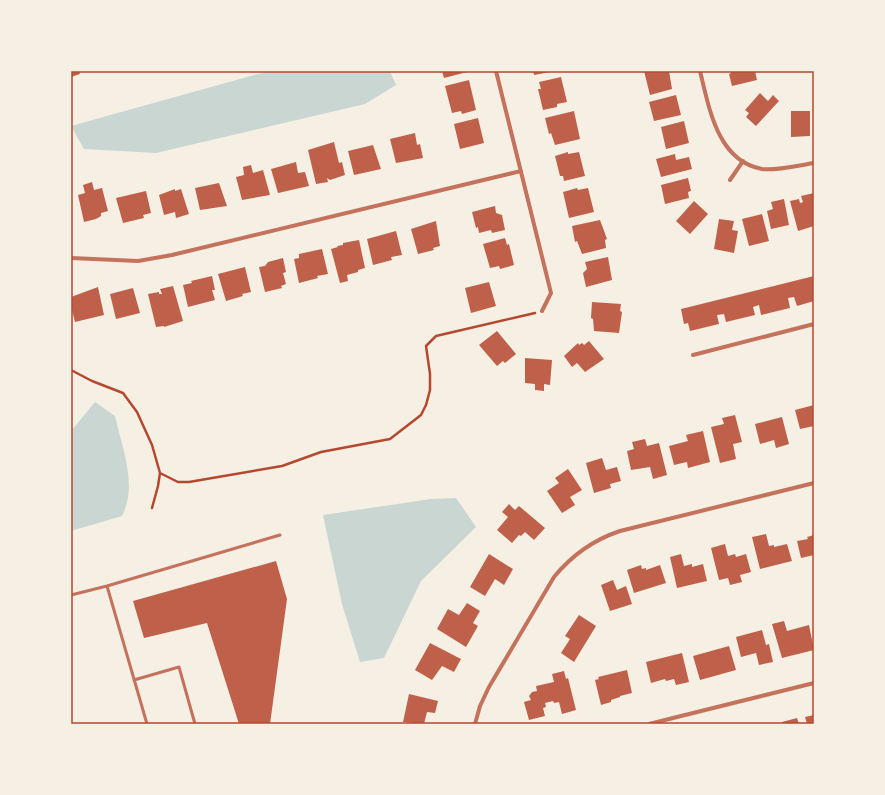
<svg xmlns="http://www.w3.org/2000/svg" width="885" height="795" font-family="'Source Sans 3',sans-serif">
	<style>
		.water { fill: #c9d6d2 }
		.building { fill: #bf614a }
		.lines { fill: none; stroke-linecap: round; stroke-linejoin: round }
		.path { stroke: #b5482f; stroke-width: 2.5 }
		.service { stroke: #c5725c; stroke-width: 3 }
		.minor { stroke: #c5725c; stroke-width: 4 }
		.neatline { fill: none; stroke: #b5482f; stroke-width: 1.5 }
	</style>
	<rect width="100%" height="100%" fill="#f6efe4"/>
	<path class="water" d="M269 71H390L396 85 365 104 156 153 84 149 71 126Z
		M95 402 115 416C122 448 138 485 122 516L71 531V431Z
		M456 498 476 527 421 581 384 658 360 662 342 604 323 515 431 499Z"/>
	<path class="building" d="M71 71H79L80 74 71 77Z
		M442 71H467V72L444 78Z
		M533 71H550V72L534 75Z
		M644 71H669L672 89 650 95Z
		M731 71H755L757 80 732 86 729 74 731 73Z
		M561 77 567 102 557 104V107L543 110 538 89H541L539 82Z
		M469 80 476 110 462 114 461 111 452 113 445 86Z
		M760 93 768 101 773 95 779 101 756 126 746 117 749 113 745 110Z
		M676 95 681 115 654 121 649 102Z
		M574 111 580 139 555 145 551 133 549 134 545 118Z
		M791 111H810V136L791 137Z
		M478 118 484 143 460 149 454 124Z
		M684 121 689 143 666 149 661 127Z
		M415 133 417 145 420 144 423 158 396 163 390 139Z
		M334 142 339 163 342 162 345 175 330 180 327 178 328 182 316 184 308 150Z
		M373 145 381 169 354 175 348 151Z
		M568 152V154L579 152 585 176 564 181 563 176H560L555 156Z
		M675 154 676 160 689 157 692 169 661 177 656 159Z
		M296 162 298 173 305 172 309 186 278 193 271 169Z
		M251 165 253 173 263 170 270 195 242 200 236 177 244 175 243 167Z
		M688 178 691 191 688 192 689 198 665 204 661 185Z
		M92 182 94 190 102 188 108 211 101 213V216L96 219 84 222 78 195 85 193 83 185Z
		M219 183 227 206 200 210 195 188Z
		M577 188 578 190 588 188 594 212 569 218 563 192Z
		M175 189V191L181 189 189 214 176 218 175 212 164 215 159 195Z
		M146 191 151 213 143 215 144 218 123 223 116 198Z
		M814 193V226L798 231 790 201 799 199 800 203 803 202 801 196Z
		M784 199 789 225 771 229 767 211 773 209 771 202Z
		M694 201 708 214 690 234 676 221Z
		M495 206 496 213 502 215 505 230 492 233 491 230 479 233 478 227 476 228 472 212Z
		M762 214 769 241 749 246 742 219Z
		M719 219 734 221 732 230 738 231 734 253 714 249Z
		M600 220 607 239 605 240 606 248 582 254 577 241 575 242 572 226Z
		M436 221 440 246 433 248 434 250 418 254 411 229Z
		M396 231 402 255 391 257 392 260 373 265 367 239Z
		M505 238 507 245 509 244 514 265 500 269 499 266 490 268 483 244Z
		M359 240 365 268 358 270V272L347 275 348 281 340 283 331 249 338 247 337 246 343 245V243Z
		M322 249 328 274 317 276 318 278 299 283 294 259 299 258V254Z
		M608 257 612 280 586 287 583 273 587 269 585 262Z
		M283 258 286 272 283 273 286 284 281 286 282 288 265 292 259 267 265 266 268 262Z
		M245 267 251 292 242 294 243 296 226 301 218 274Z
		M212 276 215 290H212L215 300 188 307 183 285 192 283 191 281Z
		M814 276V301L797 306 794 297 788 298 790 308 761 315 759 305 753 307 755 315 726 322 724 314 717 315 719 324 690 331 688 323 684 324 681 309Z
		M489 282 496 306 471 313 465 288Z
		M173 286 183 321 164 327V326L156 327 148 294 159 292V294H162L160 289Z
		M98 287 104 315 75 322 71 306V297Z
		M133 288 140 313 116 319 110 294Z
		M592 302 621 304 620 311 622 312 619 333 594 331 593 319 591 318Z
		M497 331 516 354 505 363 503 361 497 366 479 345Z
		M589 341 604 359 585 372 577 363 572 367 564 356 578 343 579 345 582 343 584 345Z
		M525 358 552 360 550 385 544 384V391L535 390V384L525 383Z
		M814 405V426L800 429 795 410Z
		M735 415 742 442 733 444 736 459 720 463 711 427 724 424 722 418Z
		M782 417 789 444 776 448 774 440 760 444 755 424Z
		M703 431 710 462 688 468 687 462 674 465 669 446 688 441 686 435Z
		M645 439 647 446 659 443 667 475 653 479 650 467 631 470 627 451 634 449 632 442Z
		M602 458 606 470 617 467 621 481 610 484 611 488 594 493 586 463Z
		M568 469 582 490 570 497 575 505 562 513 547 491 559 483 555 478Z
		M509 504 515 510 519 506 545 528 534 540 525 532 521 536 519 535 512 543 497 530 508 517 502 512Z
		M766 534 769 546 774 545V547L787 544 792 561 760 569 752 537Z
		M814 535V555L801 558 797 541 808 539 807 537Z
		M725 544 728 556 735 554 736 557 746 554 751 572 740 575 742 582 730 585 728 578 719 580 711 548Z
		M489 554 513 569 504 585 495 579 485 596 470 587Z
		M681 554 684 566 692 564V567L703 564 707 581 677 588 670 557Z
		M276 561 287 599 270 724H239L207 623 144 638 133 601Z
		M641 565 642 569 646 568V570L660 565 666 583 634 593 627 570Z
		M613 580 617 590 626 586 632 604 610 611 601 585Z
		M467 603 480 611 473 623 478 626 466 647 437 629 448 609 459 615Z
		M579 615 596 626 574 662 561 653 570 639 565 636Z
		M784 621 787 631 809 625 814 650 782 658 772 624Z
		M762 630 766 645 769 644 773 662 759 665 756 653 741 657 736 637Z
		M430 643 461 659 454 672 442 666 432 680 415 670Z
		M729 646 736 670 700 680 693 656Z
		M682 653 689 682 676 685 674 679 666 681 665 679 651 683 646 662Z
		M627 670 632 693 620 696V697L611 700V702L601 705 595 680 599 679 598 677Z
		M564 671 566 679 568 678 576 710 562 714 559 702 554 703 553 701 545 703 546 707 543 708 545 716 529 720 524 702 531 700 529 696 532 692 537 691 536 686 554 682 552 674Z
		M409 694 438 701 435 713 427 712 424 724 403 722Z
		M814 715V724H807L805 717Z
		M797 718 799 724H783L782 722Z"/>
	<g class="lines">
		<path class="path" d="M71 370 92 381 123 393 137 412 152 445 160 473 158 486 152 508
			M160 473 178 482H189L282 466 321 452 390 439 421 415 426 405 430 390V374L426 346 436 336 535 313"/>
		<path class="service" d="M107 586 280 535
			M71 595 107 586 147 724
			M134 680 179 667 195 724"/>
		<path class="minor" d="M496 71 551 293 542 311
			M700 71C709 107 717 161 762 169 776 171 800 165 814 163
			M730 180 743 161
			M71 258 138 261 172 255 521 171
			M693 355 814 324
			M475 724 480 706 489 687 554 577C572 555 593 540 620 531L814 483
			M649 724 814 683"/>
	</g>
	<rect width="885" height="795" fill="none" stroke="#f6efe4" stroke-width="144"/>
	<rect x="72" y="72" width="741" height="651" class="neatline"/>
</svg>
